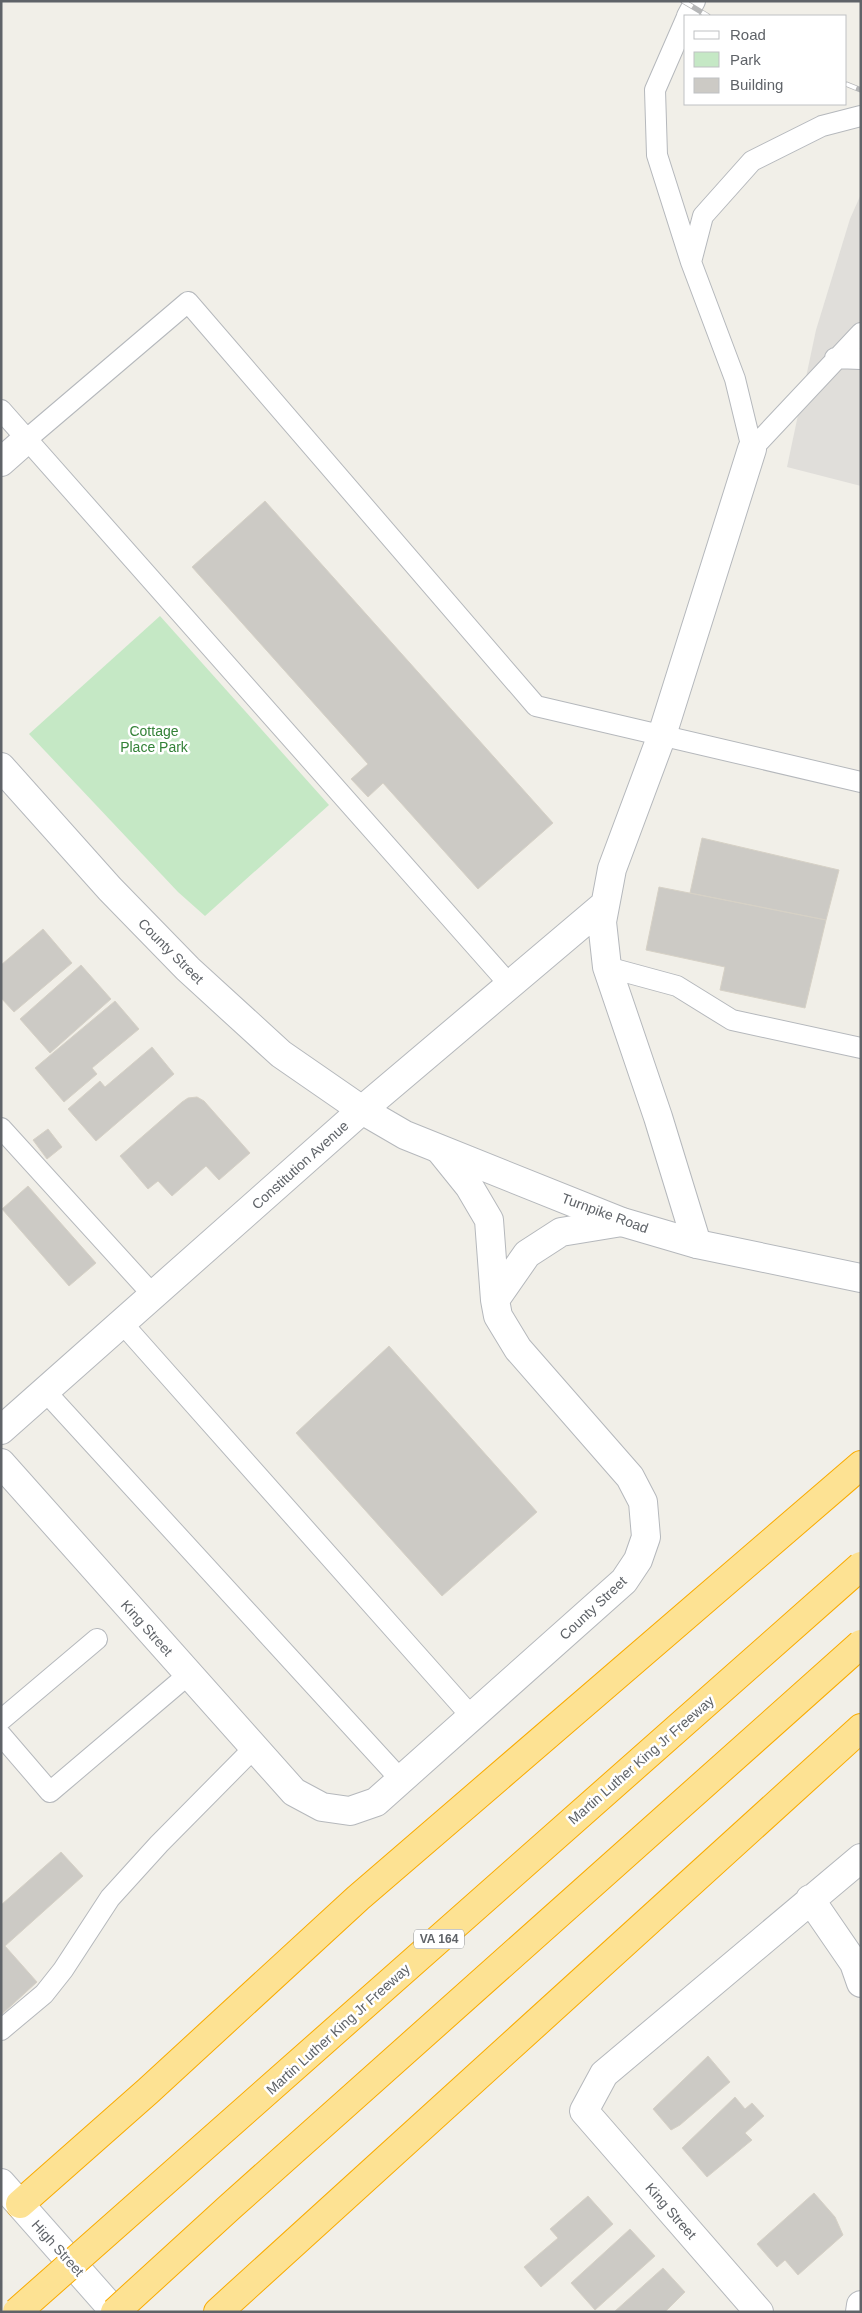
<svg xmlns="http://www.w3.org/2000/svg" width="862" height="2313" font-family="Helvetica,sans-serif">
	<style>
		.industrial { fill: #e0deda }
		.green { fill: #c5e8c5 }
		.building { fill: #cccac5; stroke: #d6d1c6 }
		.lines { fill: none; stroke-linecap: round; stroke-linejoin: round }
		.service-casing { stroke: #b5b8bc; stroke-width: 22 }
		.minor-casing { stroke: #b5b8bc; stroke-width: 30 }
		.tertiary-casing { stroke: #b5b8bc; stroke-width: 30 }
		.secondary-casing { stroke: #b6babf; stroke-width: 30 }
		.motorway-casing { stroke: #f9ab00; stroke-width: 30 }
		.service { stroke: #fff; stroke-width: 20 }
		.minor { stroke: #fff; stroke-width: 28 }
		.tertiary { stroke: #fff; stroke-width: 28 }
		.secondary { stroke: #fff; stroke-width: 28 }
		.motorway { stroke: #fde293; stroke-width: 28 }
		.rail-casing { stroke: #b6b7b8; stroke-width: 5.5 }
		.rail { stroke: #fff; stroke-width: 4; stroke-dasharray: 11; stroke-linecap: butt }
		.motorway-bridge-casing { stroke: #f9ab00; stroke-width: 30; stroke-linecap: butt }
		.motorway-bridge { stroke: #fde293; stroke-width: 28 }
		.labels { text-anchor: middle; stroke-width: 5; stroke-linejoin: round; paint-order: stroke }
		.shield { fill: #fff; stroke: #8f9295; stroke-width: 1 }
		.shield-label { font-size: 12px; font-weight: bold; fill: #5f6368 }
		.park-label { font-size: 14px; fill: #348238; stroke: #fff }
		.street-label { font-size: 14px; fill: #5f6368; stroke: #fff }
	</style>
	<rect width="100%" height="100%" fill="#f1efe8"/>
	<path class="industrial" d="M861 194V486L787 467 816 330 850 219Z"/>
	<path class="green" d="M160 616 329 805 205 916 178 892 29 734Z"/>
	<path class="building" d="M265 501 553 823 478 889 383 783 368 797 351 779 368 764 192 567Z
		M702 838 839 870 826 920 690 893Z
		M659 887 826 920 805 1008 720 990 725 967 646 950Z
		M43 929 72 963 14 1012 1 998V965Z
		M81 965 111 999 50 1053 20 1019Z
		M115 1001 139 1029 92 1068 97 1074 64 1102 35 1068Z
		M152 1047 174 1074 96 1141 68 1109 100 1081 105 1087Z
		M197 1097 204 1101 250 1153 219 1180 206 1166 172 1196 158 1181 148 1189 120 1156 182 1102 188 1098Z
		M48 1129 62 1147 47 1159 33 1140Z
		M28 1186 96 1263 69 1286 2 1209Z
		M389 1346 537 1512 442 1596 296 1433Z
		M61 1852 83 1876 5 1946 37 1982 1 2015V1905Z
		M708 2056 730 2082 680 2125 671 2130 653 2109Z
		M735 2097 745 2109 752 2103 764 2116 745 2133 752 2140 707 2177 682 2148Z
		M814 2193 835 2217 843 2235 798 2275 785 2260 777 2267 757 2244Z
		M588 2196 613 2224 541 2287 524 2267 558 2238 550 2229Z
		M630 2229 655 2256 595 2310 571 2283Z
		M663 2268 685 2292 665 2312H614Z"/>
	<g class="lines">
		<defs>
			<path id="service" d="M687 16 695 1
				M686 19 655 90 657 155 691 262 735 379 752 449
				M691 262 703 216 752 161 822 126 861 116
				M835 358 861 359
				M1 410 510 985
				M27 439 188 302 536 706 861 782
				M752 449 861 333
				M607 967 677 986 732 1020 861 1048
				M1 1128 153 1295
				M122 1323 472 1717
				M45 1391 401 1780
				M1 1720 97 1639
				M1 1735 50 1792 189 1674
				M1 2030 44 1994 63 1970 110 1898 159 1844 254 1748"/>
			<path id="minor" d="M1 462 27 439
				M362 1110 603 906
				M440 1150 469 1186 489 1220 495 1300 527 1254 561 1232 622 1222
				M697 1244 658 1117 607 967 602 922 612 869 662 735 752 449
				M1 1463 294 1792 322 1807 350 1811 376 1802 624 1581 638 1560 646 1537 643 1502 630 1477 518 1349 498 1316 495 1300
				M810 1899 854 1963 861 1983
				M759 2312 584 2111 604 2074 861 1858
				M860 2312 861 2305"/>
			<path id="tertiary" d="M1 767 110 889 188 969 281 1054 362 1110 405 1135 622 1222 697 1244 861 1278
				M1 1430 362 1110"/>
			<path id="secondary" d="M1 2183 115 2312"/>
			<path id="motorway" d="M20 2204 148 2091 358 1898 861 1465
				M218 2312 861 1728"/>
		</defs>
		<use href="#service" class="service-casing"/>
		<use href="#minor" class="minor-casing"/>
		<use href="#tertiary" class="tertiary-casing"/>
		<use href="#secondary" class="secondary-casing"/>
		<use href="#motorway" class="motorway-casing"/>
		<use href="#service" class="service"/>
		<use href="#minor" class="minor"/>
		<use href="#tertiary" class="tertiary"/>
		<use href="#secondary" class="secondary"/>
		<use href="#motorway" class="motorway"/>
		<defs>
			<path id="rail" d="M683 1 708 16
				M846 84 861 90"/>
		</defs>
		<use href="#rail" class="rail-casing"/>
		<use href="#rail" class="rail"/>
		<defs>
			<path id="motorway-bridge" d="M17 2312 861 1566
				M115 2312 231 2206 861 1644"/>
		</defs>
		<use href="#motorway-bridge" class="motorway-bridge-casing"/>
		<use href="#motorway-bridge" class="motorway-bridge"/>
	</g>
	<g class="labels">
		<rect class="shield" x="414" y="1929.5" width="50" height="19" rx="4"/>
		<g class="shield-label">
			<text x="439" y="1943">VA 164</text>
		</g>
		<g class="park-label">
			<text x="154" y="736">Cottage<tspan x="154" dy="16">Place Park</tspan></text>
		</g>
		<g class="street-label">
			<text transform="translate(171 951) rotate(45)" y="5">County Street</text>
			<text transform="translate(300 1165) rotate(-42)" y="5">Constitution Avenue</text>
			<text transform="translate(605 1213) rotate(20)" y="5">Turnpike Road</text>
			<text transform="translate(593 1608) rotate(-43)" y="5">County Street</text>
			<text transform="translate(147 1628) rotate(48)" y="5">King Street</text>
			<text transform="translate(641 1760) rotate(-41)" y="5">Martin Luther King Jr Freeway</text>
			<text transform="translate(338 2029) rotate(-42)" y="5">Martin Luther King Jr Freeway</text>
			<text transform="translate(671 2211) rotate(49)" y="5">King Street</text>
			<text transform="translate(58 2248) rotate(48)" y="5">High Street</text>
		</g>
	</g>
	<rect width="862" height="2313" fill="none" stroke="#5f6368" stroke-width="5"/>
	<rect x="684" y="15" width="162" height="90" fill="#ffffff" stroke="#bfc1c3"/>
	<rect x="694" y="31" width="25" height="8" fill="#ffffff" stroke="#bfc1c3"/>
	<text x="730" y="40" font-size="15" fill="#5f6368">Road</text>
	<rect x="694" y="52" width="25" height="15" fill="#c5e8c5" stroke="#bfc1c3"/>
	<text x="730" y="65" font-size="15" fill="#5f6368">Park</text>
	<rect x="694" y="78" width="25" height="15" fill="#cccac5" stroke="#bfc1c3"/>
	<text x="730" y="90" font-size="15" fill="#5f6368">Building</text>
</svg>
